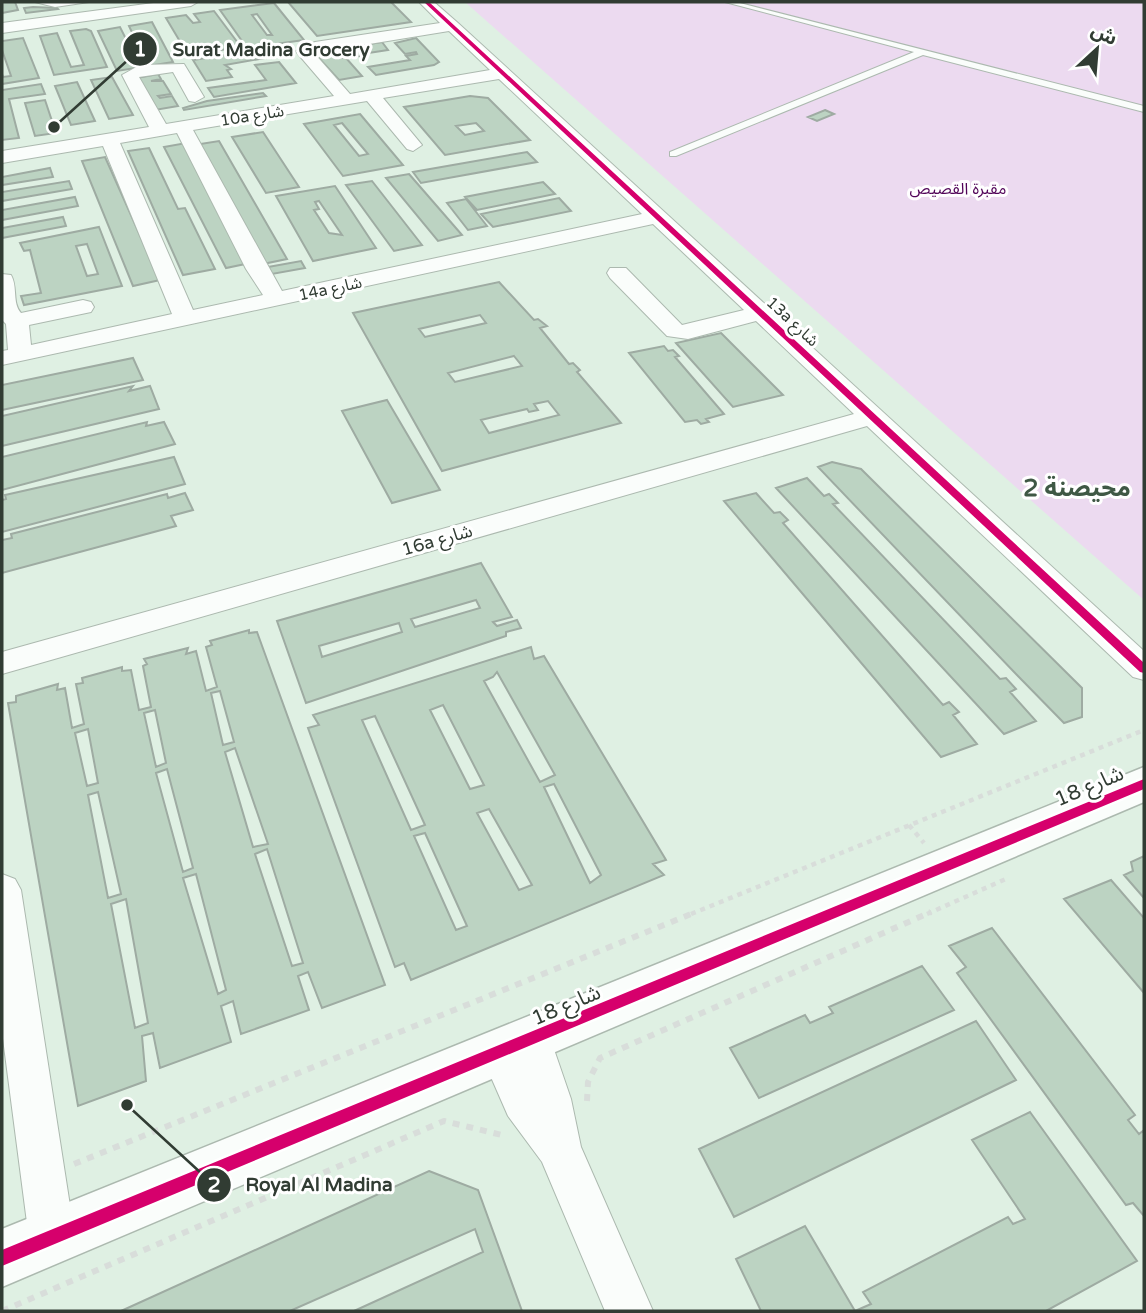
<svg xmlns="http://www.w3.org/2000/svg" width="1146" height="1313" font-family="'Varela Round','Noto Sans Arabic',sans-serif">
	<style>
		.green { fill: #ecdaf0 }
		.building { fill: #bcd3c2; stroke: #9eaba2; stroke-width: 2; fill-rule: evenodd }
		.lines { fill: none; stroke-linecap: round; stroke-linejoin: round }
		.service-casing { stroke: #acb9af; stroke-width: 2 }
		.minor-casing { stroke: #acb9af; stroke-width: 2 }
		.tertiary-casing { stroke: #acb9af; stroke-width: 3 }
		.path-far1 { stroke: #d8ddda; stroke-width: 4.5; stroke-dasharray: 5 5; stroke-linecap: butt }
		.path { stroke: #d8ddda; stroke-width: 6; stroke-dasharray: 7 7; stroke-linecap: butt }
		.service { fill: #fafdfb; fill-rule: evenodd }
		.minor { fill: #fafdfb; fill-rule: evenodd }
		.tertiary { fill: #fafdfb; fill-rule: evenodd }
		.cycleway-casing { stroke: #fff; stroke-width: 5 }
		.cycleway { fill: #d6006c; fill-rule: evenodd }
		.labels { text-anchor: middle; stroke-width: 6; stroke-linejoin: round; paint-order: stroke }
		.far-street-label { font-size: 16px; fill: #313c33; stroke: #fff }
		.far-park-label { font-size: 16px; fill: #510458; stroke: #fff }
		.street-label { font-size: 18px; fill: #313c33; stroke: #fff }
		.near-street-label { font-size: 21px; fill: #313c33; stroke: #fff }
		.district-label { font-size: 24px; font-weight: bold; fill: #3f5845; stroke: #fff }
		.leader { fill: none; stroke: #313c33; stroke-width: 2.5 }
		.callout-dot { fill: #313c33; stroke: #fff; stroke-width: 2.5 }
		.mark-label { font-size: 21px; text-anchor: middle; font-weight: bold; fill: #fff }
		.callout-label { font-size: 19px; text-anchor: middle; font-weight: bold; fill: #313c33; stroke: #fff; stroke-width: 6; stroke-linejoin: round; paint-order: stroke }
	</style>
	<rect width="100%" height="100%" fill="#dff0e3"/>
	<path class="green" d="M465 2H1144V600Z"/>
	<path class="building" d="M2 2H15L18 10 2 13Z
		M288 2H391L411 22 317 36Z
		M274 3 304 40 247 48 220 10ZM257 14 272 35H267L252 15Z
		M33 7 57 8 58 9 26 13 24 8Z
		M214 11 241 47 188 55 166 18 186 15 193 23 200 22 194 14Z
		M152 22 173 62 117 71 98 31 120 27 136 59 144 58 129 26Z
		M86 29 91 31 107 67 54 75 40 36 57 33 71 67 84 65 70 31Z
		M23 38 39 78 2 84V74L3 77 11 76 2 50V41Z
		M416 38 439 62 434 65 376 75 368 67 410 60 406 56 417 54 416 52 405 54 395 43Z
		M382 42 388 50 362 54 363 56 335 57 346 58 362 76 339 80 316 55 324 51Z
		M271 48 276 56 225 65 231 69 227 70 232 77 206 81 193 60Z
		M279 62 296 83 214 97 208 88 266 80 255 65Z
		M158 74 161 79 151 81H163L171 94 158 96 160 98 172 96 178 106 155 110 137 78Z
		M112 77 133 115 109 119 91 80Z
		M77 82 95 121 71 125 55 86Z
		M41 84 45 94 9 99 19 138 2 140V90Z
		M263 93 266 96 184 110 183 108 207 101Z
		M470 96 488 98 530 140 445 155 404 107ZM476 123 484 131 465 135 456 126Z
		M45 100 56 133 35 136 25 103Z
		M825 110 834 114 817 121 808 117Z
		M360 114 403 165 343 176 304 124ZM342 123 368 154 359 156 334 125Z
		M263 132 299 187 266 193 232 137Z
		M219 141 287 259 258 265 194 145Z
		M186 143 250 263 226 268 164 147Z
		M149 148 178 209 185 208 215 269 183 275 128 151Z
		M527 152 537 162 421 183 413 172Z
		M105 157 160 280 133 286 82 161Z
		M50 168 53 177 2 185V177Z
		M409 174 462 235 438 241 386 178Z
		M69 181 72 189 2 201V192Z
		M372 181 422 245 394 251 346 185Z
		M543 182 555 194 477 210 465 197Z
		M335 186 376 248 313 261 276 196ZM319 201 342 235 329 233 314 210 319 209 315 202Z
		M75 197 78 206 2 220V210Z
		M559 198 571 211 493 227 481 214Z
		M466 199 487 226 468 230 447 203Z
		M63 217 66 226 2 238V228Z
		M99 227 122 286 24 305 21 296 41 293 30 250 24 251 20 243ZM87 244 98 274 87 276 76 246Z
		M301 261 305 268 272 274 268 267Z
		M499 282 534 320 538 319 547 326 540 328 569 364 573 363 580 370 577 372 621 423 442 471 353 313ZM480 315 486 323 425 337 419 329ZM514 356 522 366 455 382 448 373ZM548 401 559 415 489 433 481 420 527 409 529 412 538 410 534 404Z
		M721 333 783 395 733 407 676 343Z
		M664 346 668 351 673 350 679 356 675 357 724 414 706 419 709 422 701 424 697 420 685 422 629 353Z
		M133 358 143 380 2 410V385Z
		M133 386 129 391 150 386 159 409 2 446V416Z
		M387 400 440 490 392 503 342 411Z
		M147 422 146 426 164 422 175 444 2 490V457Z
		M174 457 185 484 2 532V500L6 499 5 495Z
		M832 462 861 469 1082 688V717L1064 723 1016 674 818 467Z
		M807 478 824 496 829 494 838 503 833 504 1000 679 1006 678 1016 689 1010 692 1036 721 1004 734 776 488Z
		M185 493 193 510 171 516 176 526 2 573V540L12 538 11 534 167 494 168 498Z
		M756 493 774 513 780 512 788 520 783 523 943 705 949 702 959 712 953 715 977 744 941 757 724 501Z
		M481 563 512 617 493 622 497 626 517 620 521 628 506 632V636L306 703 277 621ZM476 600 480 608 415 627 411 619ZM399 623 402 632 322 657 319 646Z
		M249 630V633L257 632 385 985 322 1008 308 972 298 976 309 1010 241 1034 233 1001 221 1006 231 1042 160 1068 153 1033 142 1036 146 1081 78 1106 8 703 16 702V696L58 684 57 690 65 688 72 728 84 724 76 684 83 683 82 678 122 667V671L131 670 139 710 151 707 143 666 147 664 144 659 188 648 186 654 196 651 206 691 217 687 206 647 212 645 210 641ZM220 691 234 742 223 745 211 693ZM155 710 166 763 156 767 144 713ZM88 729 98 783 87 786 75 733ZM235 748 268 844 253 847 225 752ZM167 769 193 868 183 872 156 773ZM98 792 121 894 108 898 88 795ZM267 849 303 963 292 966 255 854ZM196 874 226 990 218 994 183 878ZM126 899 148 1023 135 1028 111 904Z
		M531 647 534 659 544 656 666 860 653 864 664 875 411 980 404 963 395 967 308 728 319 725 313 715ZM497 672 555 775 540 782 484 681 493 677ZM443 705 484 785 470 789 430 710ZM375 716 425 825 411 830 362 720ZM554 784 601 875 590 883 544 787ZM489 809 532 885 519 890 477 813ZM425 833 467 926 456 930 414 836Z
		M1144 856V898L1124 875 1133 871 1131 862Z
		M1111 880 1144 918V993L1064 899Z
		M992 928 1135 1115 1128 1120 1139 1134 1144 1130V1216L1133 1203 1126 1205 957 973 966 967 949 946Z
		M922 966 954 1010 759 1098 730 1048 805 1015 810 1023 833 1013 829 1007Z
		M976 1021 1016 1080 734 1217 699 1149Z
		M1030 1112 1137 1261 1046 1311H855L871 1304 863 1292 1008 1217 1013 1224 1025 1219 972 1140Z
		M429 1171 478 1190 522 1311H354L483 1252 475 1229 290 1311H121Z
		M805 1226 855 1311H761L736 1259Z"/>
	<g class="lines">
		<defs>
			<path id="service" d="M35 2H89L55 7Z
				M725 2H736L1144 106V112L923 55 676 156H670V152L914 52Z"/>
			<path id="minor" d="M161 2H198L191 6 2 33V23Z
				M419 2H434L458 23 1144 651V680L1133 677 867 426 2 674V652L854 414 756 321 688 339 667 336 610 278 607 273 610 268H626L682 325 744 310 653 224 2 365V351L8 350 6 324 2 320V274L11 275C18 287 12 303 21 313L83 300 91 302 94 307 91 312 29 325 31 345 172 314 103 146 2 163V151L149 127 122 75 140 65 184 64 204 97 195 102 189 101 173 72 139 77 166 124 334 96 298 54 296 51 315 42 440 23ZM449 31 490 70 350 94 314 53ZM499 79 642 214 282 291 193 130 367 101 407 149 413 151 422 145 383 98ZM177 133 246 269 263 295 193 310 120 143Z
				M2 874 15 879 21 890 75 1238 68 1254 52 1261 36 1254 29 1238 2 1031Z
				M531 1020 546 1026 571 1099 581 1147 653 1311H605L542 1162 508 1116 480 1052 486 1038 501 1032 512 1036 516 1026Z"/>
			<path id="tertiary" d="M1144 767V802L2 1287V1229Z"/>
		</defs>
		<use href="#service" class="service-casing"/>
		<use href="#minor" class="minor-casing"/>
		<use href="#tertiary" class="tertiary-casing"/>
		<path class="path-far1" d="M909 825 924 843
			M691 914 1144 730
			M927 914 1008 878"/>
		<path class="path" d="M587 1101 588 1082 600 1058 931 912
			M74 1164 696 912
			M2 1311 444 1121 506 1136"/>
		<use href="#service" class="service"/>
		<use href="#minor" class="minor"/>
		<use href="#tertiary" class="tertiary"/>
		<defs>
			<path id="cycleway" d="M424 2H429L1144 663V673L1140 672Z
				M1144 779V789L2 1266V1250Z"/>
		</defs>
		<use href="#cycleway" class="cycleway-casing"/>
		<use href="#cycleway" class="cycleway"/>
	</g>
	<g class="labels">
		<g class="far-street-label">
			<text transform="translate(252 115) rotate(-9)" y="6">10a شارع</text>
			<text transform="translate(330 288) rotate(-12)" y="6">14a شارع</text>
			<text transform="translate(793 321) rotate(43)" y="6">13a شارع</text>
		</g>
		<g class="far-park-label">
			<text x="958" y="194">مقبرة القصيص</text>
		</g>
		<g class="street-label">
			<text transform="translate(437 540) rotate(-16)" y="6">16a شارع</text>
		</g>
		<g class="near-street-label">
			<text transform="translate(1089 786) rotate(-23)" y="7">شارع 18</text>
			<text transform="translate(566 1005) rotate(-23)" y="7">شارع 18</text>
		</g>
		<g class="district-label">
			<text x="1077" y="496">محيصنة 2</text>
		</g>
	</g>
	<path class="leader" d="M54 127L140 49M127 1105L214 1185"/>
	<g class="callout-dot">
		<circle cx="54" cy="127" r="7"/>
		<circle cx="127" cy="1105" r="7"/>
		<circle cx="140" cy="49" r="18"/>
		<circle cx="214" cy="1185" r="18"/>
	</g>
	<g class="mark-label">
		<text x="140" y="56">1</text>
		<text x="214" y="1192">2</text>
	</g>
	<g class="callout-label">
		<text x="271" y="56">Surat Madina Grocery</text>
		<text x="319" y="1191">Royal Al Madina</text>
	</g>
	<rect width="1146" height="1313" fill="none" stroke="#313c33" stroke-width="7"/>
	<g transform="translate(1097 49) rotate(26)" stroke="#ffffff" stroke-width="5" paint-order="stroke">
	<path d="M0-5L12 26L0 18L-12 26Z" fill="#313c33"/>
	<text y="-10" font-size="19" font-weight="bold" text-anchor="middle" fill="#313c33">ش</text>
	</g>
</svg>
